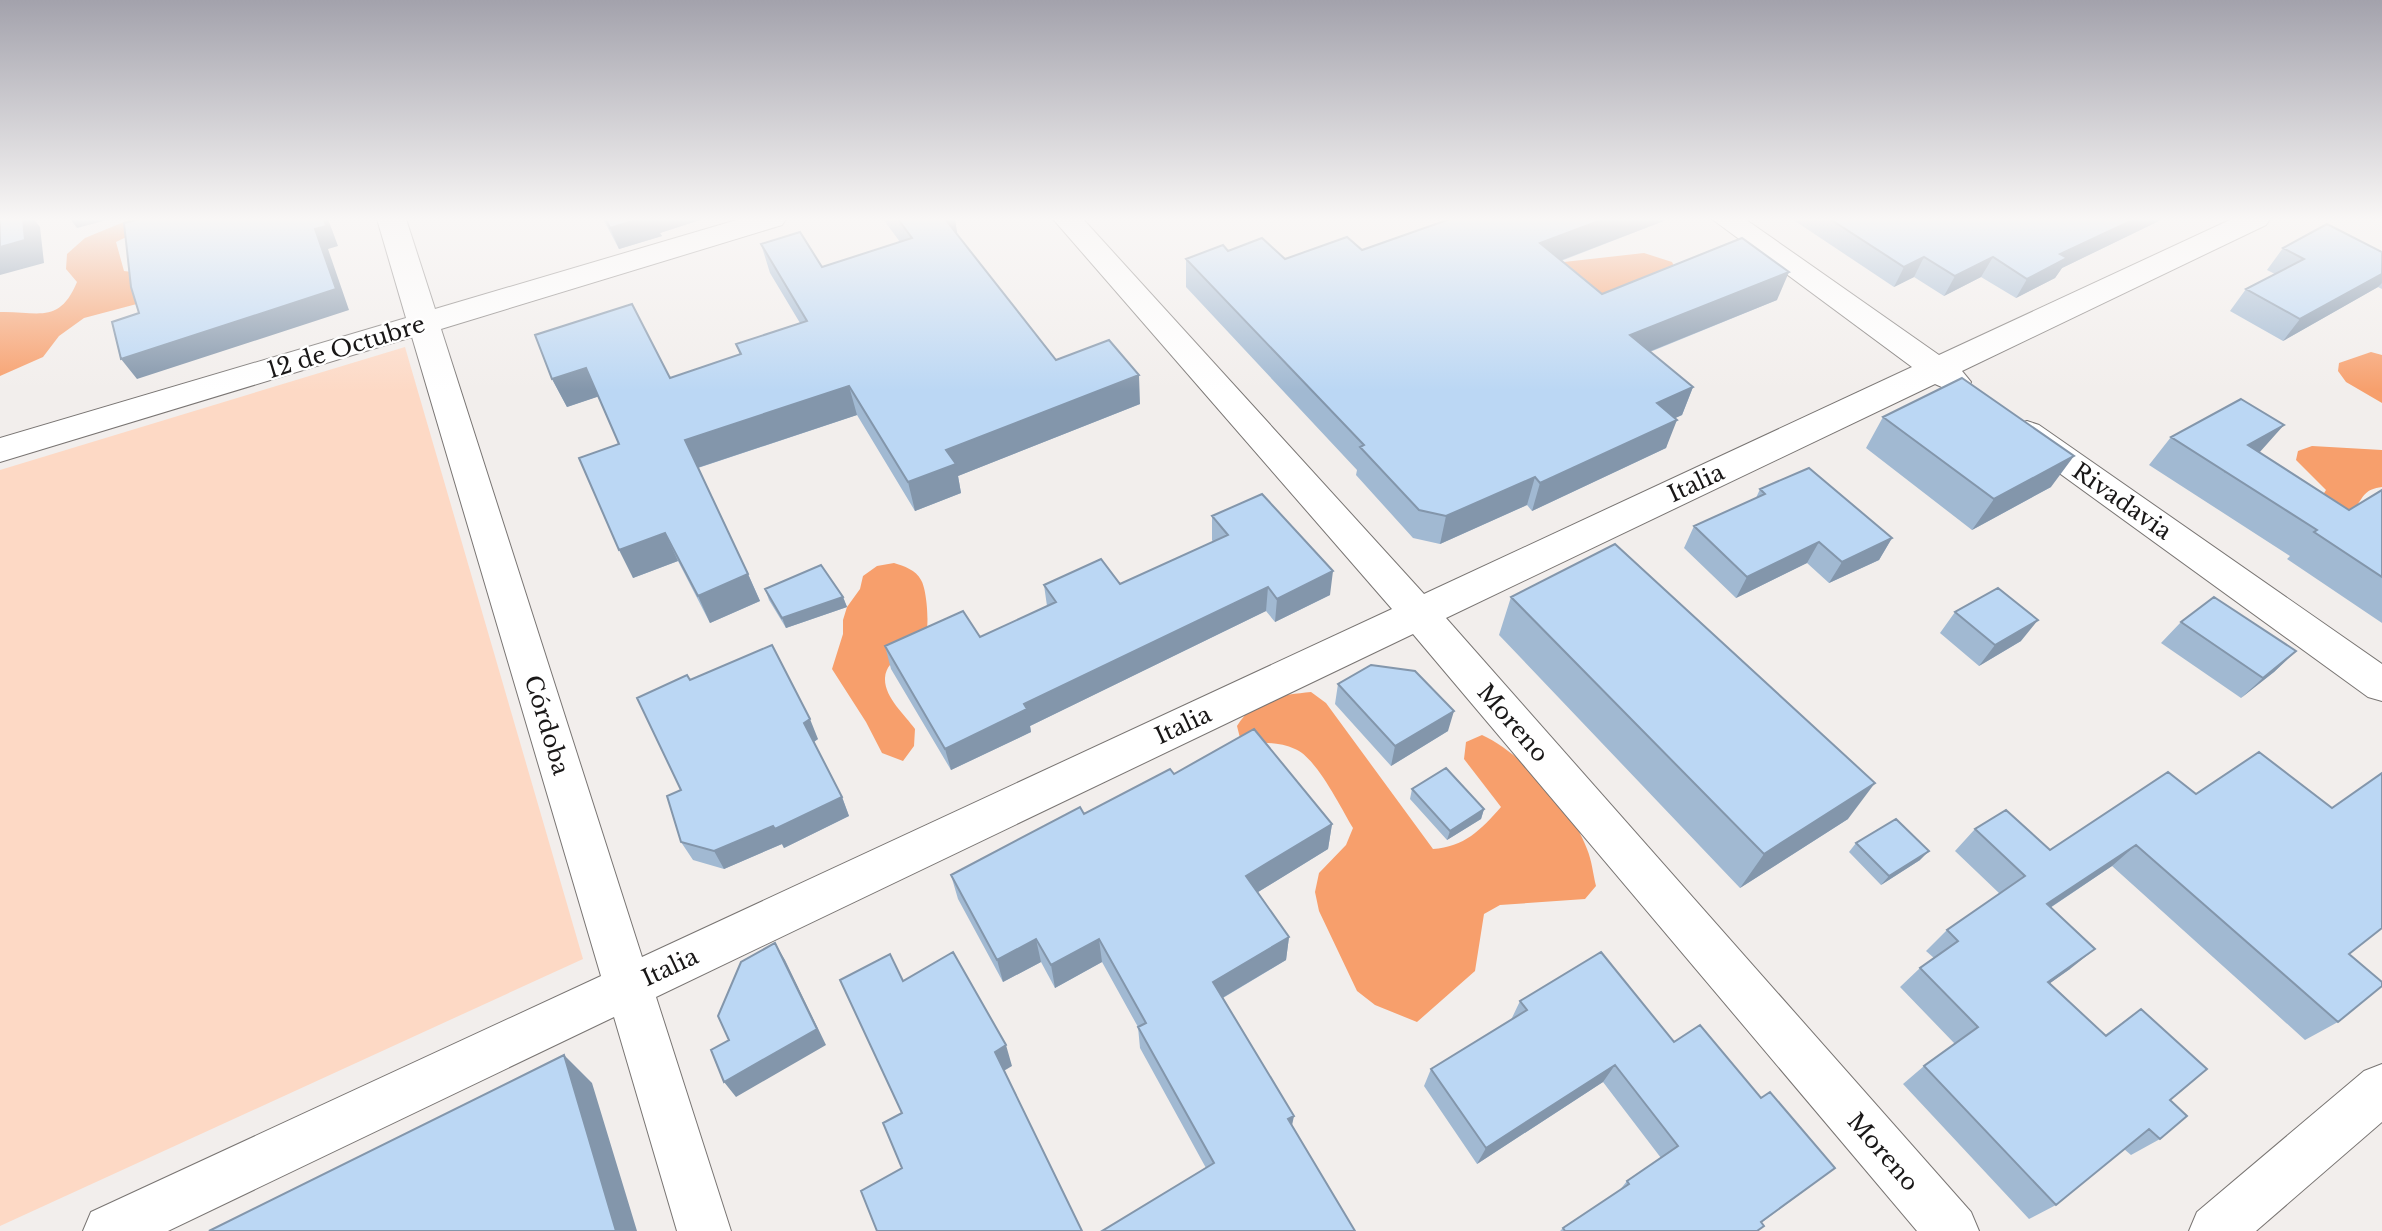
<svg xmlns="http://www.w3.org/2000/svg" width="2382" height="1231" font-family="'Libre Baskerville',serif">
	<style>
		.green { fill: #fdd9c5 }
		.forest { fill: #f79f6c }
		.lines { fill: none; stroke-linecap: round; stroke-linejoin: round }
		.minor-casing { stroke: #797573; stroke-width: 2 }
		.minor { fill: #fff; fill-rule: evenodd }
		.wall { fill: #a1b9d2 }
		.shaded-wall { fill: #8396ab }
		.building { fill: #bbd7f4; stroke: #8396ab; stroke-width: 2 }
		.labels { text-anchor: middle; stroke-width: 5; stroke-linejoin: round; paint-order: stroke }
		.street-label { font-size: 23px; fill: #191717; stroke: #fff }
	</style>
	<rect width="100%" height="100%" fill="#f2eeec"/>
	<path class="green" d="M405 347 583 959 0 1226V470Z"/>
	<path class="forest" d="M131 219H163L116 242 124 271 148 274V301L84 318 59 336 43 357 0 376V312C38 311 59 325 77 282L66 269 67 254 85 238Z
		M1644 253 1672 262 1676 270 1672 277 1411 346 1555 263Z
		M2371 352 2382 355V403L2346 382 2338 371 2339 363Z
		M2312 446 2382 450V487C2365 489 2364 496 2355 508 2351 513 2340 518 2334 522L2315 507 2326 490 2296 460 2298 451Z
		M894 563C904 566 916 570 921 580 927 589 931 633 923 642 911 655 887 656 885 678 884 697 905 715 915 729L914 746 903 761 882 753 866 722 832 669 843 634V620L847 607 860 589 863 576 877 566Z
		M1311 692 1326 703 1433 849C1464 847 1481 830 1501 807L1464 759 1466 742 1482 735C1521 753 1572 807 1587 849 1592 861 1593 874 1596 886L1585 899 1500 905 1484 914 1475 971 1417 1022 1375 1005 1357 991 1319 911 1315 892 1319 873 1346 845 1353 828C1341 808 1316 757 1295 749 1278 741 1259 743 1241 742L1237 726C1254 698 1281 695 1311 692Z"/>
	<g class="lines">
		<defs>
			<path id="minor" d="M377 219H406L435 309 740 219H786L782 225 441 329 642 957 1392 609 1053 219H1083L1424 594 1912 367 1712 219H1745L1939 355 2232 219H2270L2266 225 1962 371 1971 382 1967 390 1955 393 1935 384 1446 618 1971 1212 1979 1231H1917L1413 634 656 997 731 1231H677L614 1017 168 1231H83L91 1212 601 976 412 337 0 462V438L406 318Z
				M2027 421 2039 425 2382 664V701L2368 697 2015 441 2010 433 2015 425Z
				M2382 1064V1122L2256 1231H2189L2197 1212 2364 1071Z"/>
		</defs>
		<use href="#minor" class="minor-casing"/>
		<use href="#minor" class="minor"/>
	</g>
	<path class="wall" d="M603 219H703L660 233 662 236 619 249Z
		M883 219H955L957 234 1056 360 1140 404 958 476 961 493 915 511 857 415 698 468 748 574 760 601 710 623 678 561 633 578 619 444 599 396 567 407 552 379 670 378 740 355 736 344 800 323 770 273 761 244 822 267 900 242Z
		M1669 219 1561 261 1602 294 1777 300 1650 352 1693 387 1682 415 1675 418 1666 448 1532 511 1527 505 1440 544 1413 538 1356 475 1357 470 1186 287V259L1228 251 1285 259Z
		M1792 219H2163L2062 268 2055 278 2016 298 1981 277 1944 296 1914 277 1894 287Z
		M2283 248 2382 252V289L2378 287 2283 341 2230 311 2246 289 2275 274 2267 270Z
		M1883 417 2051 487 1972 530 1866 448Z
		M2171 437 2259 453 2349 510 2382 490V623L2287 559 2290 556 2149 465Z
		M1760 489 1892 538 1879 560 1829 583 1807 563 1736 598 1684 548 1694 526 1756 498Z
		M1212 516 1330 595 1275 622 1266 611 1030 726 1031 732 951 770 891 669 885 646 980 637 1047 606 1044 585 1120 584 1213 542 1212 540Z
		M765 589 843 597 847 607 786 628 769 600Z
		M1511 597 1848 819 1740 888 1499 635Z
		M1955 612 2021 641 1979 666 1940 633Z
		M2181 622 2296 651 2274 672 2241 698 2161 643Z
		M690 680 818 739 814 742 842 797 849 816 784 848 782 844 724 869 693 860 681 842V790Z
		M1338 684 1448 731 1391 766 1335 704Z
		M2168 772 2349 954 2338 1022 2305 1040 2112 866 2050 908 2070 969 2050 983 2105 1035 2141 1009 2170 1100 2160 1139 2131 1155 2124 1149 2056 1205 2029 1219 1903 1084 1924 1066 1955 1044 1900 987 1920 968 1934 958 1926 951 1947 930 2000 894 1955 851 1975 829 2050 850Z
		M1174 774 1332 824 1328 849 1258 892 1289 937 1286 960 1223 998 1294 1116 1206 1168 1140 1048 1138 1027 1102 962 1055 988 1041 962 1003 982 958 899 951 875Z
		M1412 789 1484 809 1481 819 1447 840 1410 799Z
		M1856 843 1920 860 1881 885 1849 852Z
		M1520 1001 1674 1042 1815 1183 1761 1223 1758 1231H1560L1563 1228 1619 1191 1627 1181 1661 1158 1603 1082 1477 1164 1424 1086 1431 1069 1511 1020Z"/>
	<path class="shaded-wall" d="M23 219H34L40 227 44 263 0 275V247Z
		M70 219H111L77 228Z
		M324 219H328L338 246 328 249 349 310 137 379 121 359 315 229Z
		M639 219H703L660 233 662 236 619 249 610 228Z
		M942 219H955L958 239Z
		M1604 219H1669L1533 271 1540 243Z
		M2135 219H2163L2062 268 2055 278 2016 298 2027 279 2060 254Z
		M1924 257 1914 277 1894 287 1904 267Z
		M1993 257 1981 277 1944 296 1955 276Z
		M1789 272 1777 300 1621 363 1630 335Z
		M2382 274V283L2378 287 2283 341 2300 319Z
		M586 368 600 396 567 407 552 379Z
		M1139 375 1140 404 958 476 961 493 915 511 908 482 946 450Z
		M849 386 857 415 697 468 685 440Z
		M1693 387 1682 415 1647 431 1657 403Z
		M1677 420 1666 448 1532 511 1540 483Z
		M2284 425 2259 453 2224 473 2248 445Z
		M2074 456 2051 487 1972 530 1994 499Z
		M1535 477 1527 505 1440 544 1446 516Z
		M665 533 678 561 633 578 619 550Z
		M1892 538 1879 560 1829 583 1842 562Z
		M1819 542 1807 563 1736 598 1747 577Z
		M1333 571 1330 595 1275 622 1277 599Z
		M748 574 760 601 710 623 698 596Z
		M1268 587 1266 611 1030 726 1031 732 951 770 945 749 1024 704Z
		M843 597 847 607 786 628 782 618Z
		M2038 620 2021 641 1979 666 1995 645Z
		M2296 651 2274 672 2241 698 2263 678Z
		M1454 711 1448 731 1391 766 1395 746Z
		M810 719 818 739 812 743 804 723Z
		M1875 783 1848 819 1740 888 1764 854Z
		M842 797 849 816 784 848 782 844 724 869 714 851Z
		M1484 809 1481 819 1447 840 1450 831Z
		M1332 824 1328 849 1245 900 1246 876Z
		M2136 845 2112 866 2024 925 2047 904Z
		M1929 851 1920 860 1881 885 1889 876Z
		M1289 937 1286 960 1212 1004 1213 982Z
		M1036 939 1041 962 1003 982 997 960Z
		M1099 939 1102 962 1055 988 1051 965Z
		M775 943 785 960 826 1045 736 1097 724 1082Z
		M2095 949 2070 969 2025 1001 2048 982Z
		M1006 1045 1012 1066 1002 1072 995 1052Z
		M564 1055 592 1083 637 1231H616Z
		M1615 1065 1603 1082 1477 1164 1486 1148Z
		M1294 1116 1290 1135 1288 1119Z"/>
	<path class="building" d="M0 219H23L25 240 0 247Z
		M140 219H324L326 226 315 229 336 289 121 359 112 322 139 313 131 287 124 223Z
		M606 219H639L610 228Z
		M898 219H945L1056 360 1109 340 1139 375 946 450 956 464 908 482 849 386 685 440 748 574 698 596 665 533 619 550 579 458 619 444 586 368 552 379 535 335 632 304 670 378 741 354 736 344 807 321 761 244 800 232 822 267 912 238Z
		M1450 219H1604L1540 243 1602 294 1742 238 1789 272 1630 335 1693 387 1657 403 1677 420 1540 483 1535 477 1446 516 1419 510 1360 447 1364 445 1186 259 1223 245 1228 251 1262 238 1285 259 1347 237 1362 250Z
		M1830 219H2135L2060 254 2067 258 2027 279 1993 257 1955 276 1924 257 1904 267Z
		M2327 224 2382 252V274L2300 319 2246 289 2304 259 2283 248Z
		M1962 378 2074 456 1994 499 1883 417Z
		M2241 399 2284 425 2248 445 2349 510 2382 490V577L2314 532 2317 530 2171 437Z
		M1809 468 1892 538 1842 562 1819 542 1747 577 1694 526 1765 494 1760 489Z
		M1262 494 1333 571 1277 599 1268 587 1024 704 1027 709 945 749 885 646 963 611 980 637 1056 602 1044 585 1101 559 1120 584 1228 535 1212 516Z
		M1615 544 1875 783 1764 854 1511 597Z
		M821 565 843 597 782 618 765 589Z
		M1998 588 2038 620 1995 645 1955 612Z
		M2214 597 2296 651 2263 678 2181 622Z
		M772 645 810 719 804 723 842 797 775 829 773 826 714 851 681 842 667 796 681 790 637 698 687 675 690 680Z
		M1371 665 1415 671 1454 711 1395 746 1338 684Z
		M1254 729 1332 824 1246 876 1289 937 1213 982 1294 1116 1288 1119 1355 1231H1102L1214 1163 1138 1027 1146 1023 1099 939 1051 965 1036 939 997 960 951 875 1080 807 1084 814 1170 769 1174 774Z
		M2259 752 2332 808 2382 773V928L2349 954 2382 982V986L2338 1022 2136 845 2047 904 2095 949 2048 982 2106 1036 2141 1009 2207 1069 2170 1100 2187 1116 2160 1139 2149 1129 2056 1205 1924 1066 1978 1027 1920 968 1958 941 1947 930 2025 876 1975 829 2006 810 2050 850 2168 772 2196 794Z
		M1446 768 1484 809 1450 831 1412 789Z
		M1896 819 1929 851 1889 876 1856 843Z
		M775 943 817 1029 724 1082 711 1050 729 1040 718 1016 741 962Z
		M953 952 1006 1045 995 1052 1082 1231H877L861 1191 902 1168 883 1123 902 1113 840 980 890 954 903 981Z
		M1601 952 1674 1042 1700 1025 1761 1098 1770 1092 1835 1168 1761 1222 1764 1226 1757 1231H1565L1563 1228 1629 1184 1627 1181 1678 1146 1615 1065 1486 1148 1431 1069 1527 1010 1520 1001Z
		M564 1055 616 1231H209Z"/>
	<linearGradient id="sky" x2="0" y2="1"><stop stop-color="#a3a2ac"/><stop offset="0.56" stop-color="#f9f7f6"/><stop offset="1" stop-color="#f9f7f6" stop-opacity="0"/></linearGradient>
	<rect width="2382" height="391" fill="url(#sky)"/>
	<g class="labels">
		<g class="street-label">
			<text transform="translate(346 347) rotate(-17)" y="8">12 de Octubre</text>
			<text transform="translate(1696 483) rotate(-25)" y="8">Italia</text>
			<text transform="translate(2122 501) rotate(35)" y="8">Rivadavia</text>
			<text transform="translate(1513 723) rotate(49)" y="8">Moreno</text>
			<text transform="translate(547 725) rotate(73)" y="8">Córdoba</text>
			<text transform="translate(1183 725) rotate(-25)" y="8">Italia</text>
			<text transform="translate(670 967) rotate(-25)" y="8">Italia</text>
			<text transform="translate(1883 1152) rotate(49)" y="8">Moreno</text>
		</g>
	</g>
</svg>
